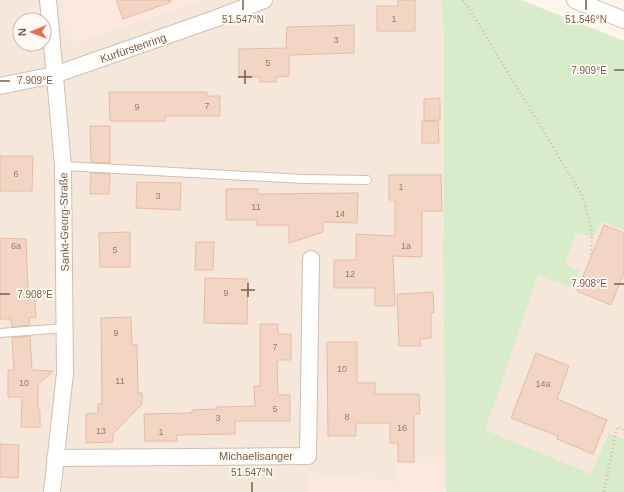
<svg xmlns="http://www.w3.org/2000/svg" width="624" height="492" font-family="Helvetica,sans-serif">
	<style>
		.residential { fill: #f5e8da; fill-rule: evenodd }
		.commercial { fill: #fde8e0 }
		.green { fill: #d8ecc9 }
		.building { fill: #f3d5c3; stroke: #e6bba3 }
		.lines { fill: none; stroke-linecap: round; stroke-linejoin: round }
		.service-casing { stroke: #d1beb0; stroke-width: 10 }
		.minor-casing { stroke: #d1beb0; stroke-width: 18 }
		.path { stroke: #d9b8a5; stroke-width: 2.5; stroke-dasharray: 1 3; stroke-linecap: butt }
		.service { stroke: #fff; stroke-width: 8 }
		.minor { stroke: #fff; stroke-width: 16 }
		.ticks { fill: none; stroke: #7a5c4d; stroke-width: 1.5 }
		.labels { text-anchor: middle; stroke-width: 3.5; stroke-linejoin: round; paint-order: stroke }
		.number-label { font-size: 9px; fill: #987a6a }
		.street-label { font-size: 11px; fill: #7a5c4d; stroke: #fffaf3 }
		.ticks-label { font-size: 10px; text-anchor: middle; fill: #7a5c4d; stroke: #fffaf3; stroke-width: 3.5; stroke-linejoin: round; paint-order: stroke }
	</style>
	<rect width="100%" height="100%" fill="#fdf6ec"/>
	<path class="residential" d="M0 0H441L444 37V227L443 241 565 264 576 232 600 222 624 230V492H0ZM20 20H44V44H20Z"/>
	<path class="commercial" d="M63 0H204L78 42 66 33Z
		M445 457 446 492H308L307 473 398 482V458Z"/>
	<path class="green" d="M441 0H521L624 41V230L601 222 593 238 576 232 565 264 580 271 572 288 538 275 485 430 591 474 609 433 624 440V492H446L443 241 444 227V37Z"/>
	<path class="building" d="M116 0H170L171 2 123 19Z
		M398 0H415V31H377V6H398Z
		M354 25V53L289 55V76L276 77V82H260V77L239 76V49L286 48 287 27Z
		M109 92H207V96H220V116H165V121H110Z
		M440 98V120L424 121V99Z
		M422 121H438L439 143H422Z
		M90 126H110V163L91 162Z
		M0 156H33L32 191H0Z
		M91 173 110 174 109 194H90Z
		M389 175H441L442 211H422V257L393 256 395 306H375V288H334V260H356V234L395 236V200H389Z
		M137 182 181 183 180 210 136 208Z
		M226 189H258V194L358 193 357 223 323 222V232L289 243V225H257V220H226Z
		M604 225 624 233V273L611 305 577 291Z
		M130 232V267H100L99 233Z
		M0 238 26 239 28 291H34L36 317 29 318 30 325 12 327 11 319H0Z
		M196 242H214L213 270H195Z
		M205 278 248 279 247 324 204 323Z
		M433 292 434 313H431V338L420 339 421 346H399L397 294Z
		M131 317 132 345H137L138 393H142V404L113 434V442L86 443V414L98 413V404H102L101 318Z
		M260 324H278V334H291V360H277L278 395H290V421H235V434L177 435V441H145L144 414 192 413V410L217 409V407L255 406 254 386H260Z
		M30 336 32 370 53 371 38 385V410H40V427H21L22 397H8V370H14L12 338Z
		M327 342H357V383H375V394H419L420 414H414V462H398V443H390V423H356V436H328Z
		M536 353 569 366 557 399 607 420 593 454 557 439 558 436 511 418Z
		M0 444 19 445 18 478 0 477Z"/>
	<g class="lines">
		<defs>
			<path id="service" d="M63 166 304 179 367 180
				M0 333 65 328"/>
			<path id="minor" d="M48 0 63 166 65 373 52 492
				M575 0 624 20
				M0 86 54 75 217 18 264 0
				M55 458 308 456 311 259"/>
		</defs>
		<use href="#service" class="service-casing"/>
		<use href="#minor" class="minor-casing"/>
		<path class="path" d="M463 0 475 18 582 195 592 231 591 256
			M604 492 617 427 624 430"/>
		<use href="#service" class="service"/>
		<use href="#minor" class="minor"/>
	</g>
	<path class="ticks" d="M243 0V10M586 0V10M245 70V84M614 70H624M238 77H252M0 81H10M248 283V297M614 284H624M241 290H255M0 294H10M252 482V492"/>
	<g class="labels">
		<g class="number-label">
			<text x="394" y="22">1</text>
			<text x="336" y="43">3</text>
			<text x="268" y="66">5</text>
			<text x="207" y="109">7</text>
			<text x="137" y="110">9</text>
			<text x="16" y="177">6</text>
			<text x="401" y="190">1</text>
			<text x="158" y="199">3</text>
			<text x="256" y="210">11</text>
			<text x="340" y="217">14</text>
			<text x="16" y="249">6a</text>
			<text x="406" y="249">1a</text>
			<text x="115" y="253">5</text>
			<text x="350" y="277">12</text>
			<text x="226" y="296">9</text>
			<text x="116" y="336">9</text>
			<text x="275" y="350">7</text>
			<text x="342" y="372">10</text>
			<text x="120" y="384">11</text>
			<text x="24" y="386">10</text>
			<text x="543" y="387">14a</text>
			<text x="275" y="412">5</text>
			<text x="347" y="420">8</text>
			<text x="218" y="421">3</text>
			<text x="402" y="431">16</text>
			<text x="101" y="434">13</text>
			<text x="161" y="435">1</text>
		</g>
		<g class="street-label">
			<text transform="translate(133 48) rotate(-19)" y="4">Kurfürstenring</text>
			<text transform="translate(64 222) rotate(-91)" y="4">Sankt-Georg-Straße</text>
			<text x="256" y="460">Michaelisanger</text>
		</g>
	</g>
	<g class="ticks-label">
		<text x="243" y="23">51.547°N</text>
		<text x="586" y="23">51.546°N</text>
		<text x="589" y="74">7.909°E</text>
		<text x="35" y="84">7.909°E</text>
		<text x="589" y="287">7.908°E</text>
		<text x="35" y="298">7.908°E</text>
		<text x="252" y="476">51.547°N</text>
	</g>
	<g transform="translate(32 32) rotate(269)"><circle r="19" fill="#fffaf3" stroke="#cabbb1"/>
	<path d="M0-3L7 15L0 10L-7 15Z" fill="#e76f51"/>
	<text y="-6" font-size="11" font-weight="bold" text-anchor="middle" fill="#7a5c4d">N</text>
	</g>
</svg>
